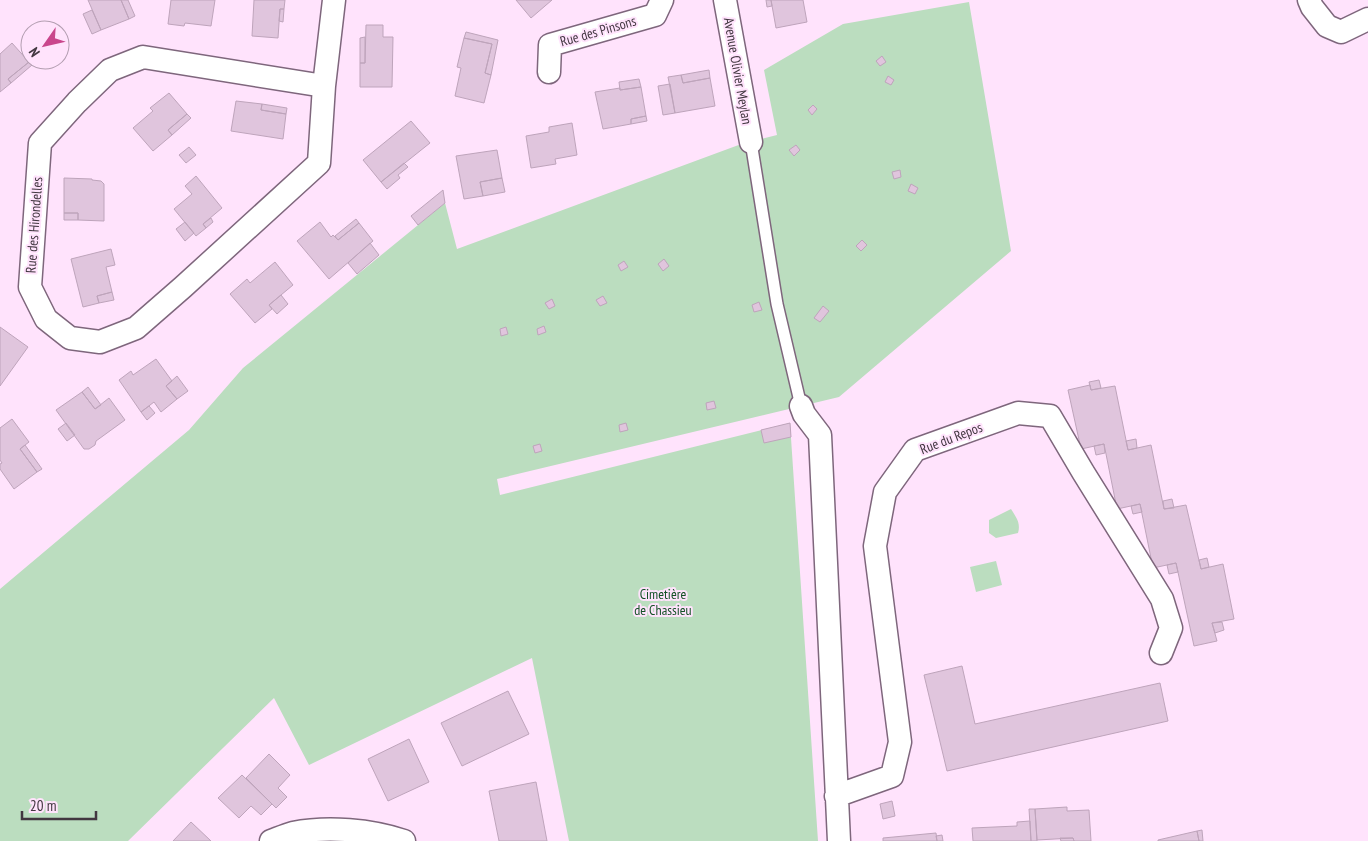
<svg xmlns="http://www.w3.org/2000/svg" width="1368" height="841" font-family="'PT Sans Narrow',sans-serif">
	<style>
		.green { fill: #bbddbf }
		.building { fill: #e0c5dd; stroke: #bea4bb }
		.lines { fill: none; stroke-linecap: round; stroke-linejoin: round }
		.lane-casing { stroke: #7e667c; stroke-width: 14 }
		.street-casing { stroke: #7e667c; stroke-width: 25 }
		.lane { stroke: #fff; stroke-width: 11 }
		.street { stroke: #fff; stroke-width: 22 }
		.labels { text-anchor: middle; stroke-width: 4; stroke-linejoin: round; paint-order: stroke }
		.street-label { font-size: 14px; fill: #423740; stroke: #ffe3fc }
		.park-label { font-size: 14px; fill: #125024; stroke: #ffe3fc }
	</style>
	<rect width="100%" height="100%" fill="#ffe3fc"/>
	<path class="green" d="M969 2 1011 251 839 397 497 479 500 495 790 423 818 841H569L532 658 309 765 274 698 128 841H0V589L189 430 243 368 445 203 457 249 744 143 777 135 764 70 843 24Z
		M1011 509C1016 517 1021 523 1018 533L996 538 989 533V520Z
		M996 561 1002 585 976 592 970 567Z"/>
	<path class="building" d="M88 0H121L129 19 101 30Z
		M121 0H128L135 16 129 19Z
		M171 0H215L211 26 185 23 184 26 168 24Z
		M254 0H285L284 9H280L278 38 252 36Z
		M516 0H552L531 18Z
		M766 0H771L772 6 767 7Z
		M771 0H803L807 22 776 28Z
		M280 9H284L283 22 279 21Z
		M92 10 101 30 92 34 83 14Z
		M366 25H383V37H393L392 87H360V63H365Z
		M466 32 498 40 491 75 485 73 492 44 464 38Z
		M365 37V63H360V38Z
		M464 38 492 44 485 73 491 75 484 103 455 96 461 68 457 67Z
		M12 43 29 62 8 79 11 83 0 92V54Z
		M882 56 886 62 880 66 876 61Z
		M29 62 32 65 11 83 8 79Z
		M709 70 710 78 683 83 681 75Z
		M681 75 683 83 710 78 715 106 675 113 668 77Z
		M888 76 894 80 891 85 885 82Z
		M639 79 641 87 620 90 619 82Z
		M670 84 675 113 663 115 658 86Z
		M641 87 646 116 631 119V124L603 129 595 92 620 88V90Z
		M169 93 187 114 168 130 172 135 153 151 133 128 153 111 150 108Z
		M236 101 262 104 261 110 286 114 283 139 231 131Z
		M262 104 287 108 286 114 261 110Z
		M813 105 817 109 812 115 808 110Z
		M187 114 191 118 172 135 168 130Z
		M646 116 647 121 631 124V119Z
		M411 121 430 143 381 182 363 160Z
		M572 123 577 155 555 159 556 164 531 168 526 136 549 132V127Z
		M796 145 800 150 794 156 789 150Z
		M189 147 196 155 186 163 179 155Z
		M497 150 502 178 480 182 483 196 464 199 456 156Z
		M404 163 408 167 398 175 400 178 387 189 381 182Z
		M900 170 901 177 894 179 892 172Z
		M196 176 222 208 203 224 206 228 196 236 174 209 192 194 185 186Z
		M64 178 92 179V180L101 181 104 184V221L78 220V213H64Z
		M502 178 505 192 483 196 480 182Z
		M911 184 918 188 915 194 908 191Z
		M443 190 445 203 418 225 411 216Z
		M64 213H78V220H64Z
		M211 218 213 222 206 228 203 224Z
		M356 219 359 223 338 240 335 236Z
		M185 222 194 233 185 241 176 229Z
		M320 222 331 237 333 235 338 240 359 223 373 241 329 279 297 241Z
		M862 240 867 245 861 251 856 246Z
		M370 243 379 255 357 274 348 263Z
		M111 249 115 265 106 267 112 292 97 296 99 303 83 307 71 259Z
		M664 259 669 266 663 271 658 264Z
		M624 261 628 267 621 271 618 265Z
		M275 262 293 285 269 305 272 309 255 323 230 294 247 279 250 283Z
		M112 292 114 300 99 303 97 296Z
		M281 295 288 304 277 314 269 305Z
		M603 296 607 303 600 306 596 300Z
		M552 299 555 306 549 309 545 303Z
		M759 302 762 310 754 312 752 305Z
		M823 306 829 311 820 322 814 318Z
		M544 326 546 332 538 335 537 329Z
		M0 327 28 347 0 386Z
		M506 327 508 334 501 336 500 329Z
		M156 359 172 381 166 386 177 399 161 412 154 402 141 412 119 380 131 371 133 375Z
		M177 376 188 391 177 399 166 386Z
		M1099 380 1101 388 1091 390 1089 382Z
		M1090 385 1091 390 1115 386 1128 450 1151 445 1164 509 1186 505 1201 569 1223 564 1234 619 1212 623 1217 641 1194 646 1176 563 1153 568 1140 504 1117 509 1104 444 1081 449 1068 390Z
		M88 387 101 405 95 409 82 392Z
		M82 392 95 409 109 398 125 420 96 441 95 445 89 449H84L56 410Z
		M714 401 716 408 707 410 706 403Z
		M149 406 155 413 147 420 141 412Z
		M12 419 29 442 20 449 37 472 14 489 0 469V464L2 463 0 460V428Z
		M66 423 75 435 67 441 58 429Z
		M626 423 628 430 620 432 619 425Z
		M790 423 791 437 764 443 761 430Z
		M1136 439 1137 448 1128 450 1126 441Z
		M540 444 542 451 535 453 533 446Z
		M1104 444 1105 453 1096 455 1094 446Z
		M25 445 42 469 37 472 20 449Z
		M1172 499 1174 508 1164 509 1163 501Z
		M1140 504 1142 512 1133 514 1131 506Z
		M1207 558 1209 567 1201 569 1199 560Z
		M1176 563 1178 572 1169 574 1167 565Z
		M1222 622 1224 630 1215 633 1212 623Z
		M962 666 975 724 1160 683 1168 721 947 771 924 675Z
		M508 691 529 734 462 766 441 723Z
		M409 739 429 782 388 801 368 759Z
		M269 754 290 775 278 788 287 797 276 808 246 778Z
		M242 775 272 804 261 815 251 806 239 818 218 798Z
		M536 782 547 841H499L489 791Z
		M892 801 895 816 883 819 880 804Z
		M1067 807V811L1089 810 1091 841H1074L1073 838 1037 840 1035 809Z
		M1029 809H1035L1037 841H1031Z
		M1030 821 1031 841H973L972 828 1017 826V822Z
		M191 822 211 841H173Z
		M1202 830 1203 841H1199L1197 831Z
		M1197 831 1199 841H1158V840Z
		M936 833 937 841H883V838Z
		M942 835 943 841H937L936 836Z
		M1060 838H1073L1074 841H1061Z"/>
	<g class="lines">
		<defs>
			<path id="lane" d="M751 142 777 304 801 406"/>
			<path id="street" d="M725 0 751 142
				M1309 0 1312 7 1327 26 1341 32 1368 19
				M549 72 550 45 655 15 662 0
				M324 86 143 57 110 70 77 102 40 143 30 287 46 319 70 338 100 342 136 328 183 287 319 163 324 86 334 0
				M801 406 804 414 820 435 839 841
				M836 796 892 776 900 742 875 546 885 492 915 450 1018 413 1050 416 1083 472 1162 599 1171 628 1161 653
				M271 841C279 838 286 835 293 833 328 826 371 830 404 841"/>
		</defs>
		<use href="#lane" class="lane-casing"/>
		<use href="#street" class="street-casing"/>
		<use href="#lane" class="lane"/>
		<use href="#street" class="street"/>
	</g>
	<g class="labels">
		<g class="street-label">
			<text transform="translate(598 31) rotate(-16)" y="5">Rue des Pinsons</text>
			<text transform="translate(738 71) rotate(80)" y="5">Avenue Olivier Meylan</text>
			<text transform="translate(34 225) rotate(-86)" y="5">Rue des Hirondelles</text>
			<text transform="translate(951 438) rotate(-21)" y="5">Rue du Repos</text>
		</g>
		<g class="park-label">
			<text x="663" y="599">Cimetière<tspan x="663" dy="16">de Chassieu</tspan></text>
		</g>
	</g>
	<g transform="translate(45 45) rotate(236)"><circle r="24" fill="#ffe3fc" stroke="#b39eb1"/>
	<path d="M0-4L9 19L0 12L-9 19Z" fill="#c9468c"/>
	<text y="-8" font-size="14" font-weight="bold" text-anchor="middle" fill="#423740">N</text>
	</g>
	<path d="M22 811v8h74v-8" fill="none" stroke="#423740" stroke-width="2.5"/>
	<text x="30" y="811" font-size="15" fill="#423740" stroke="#ffe3fc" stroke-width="4" paint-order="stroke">20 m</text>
</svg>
